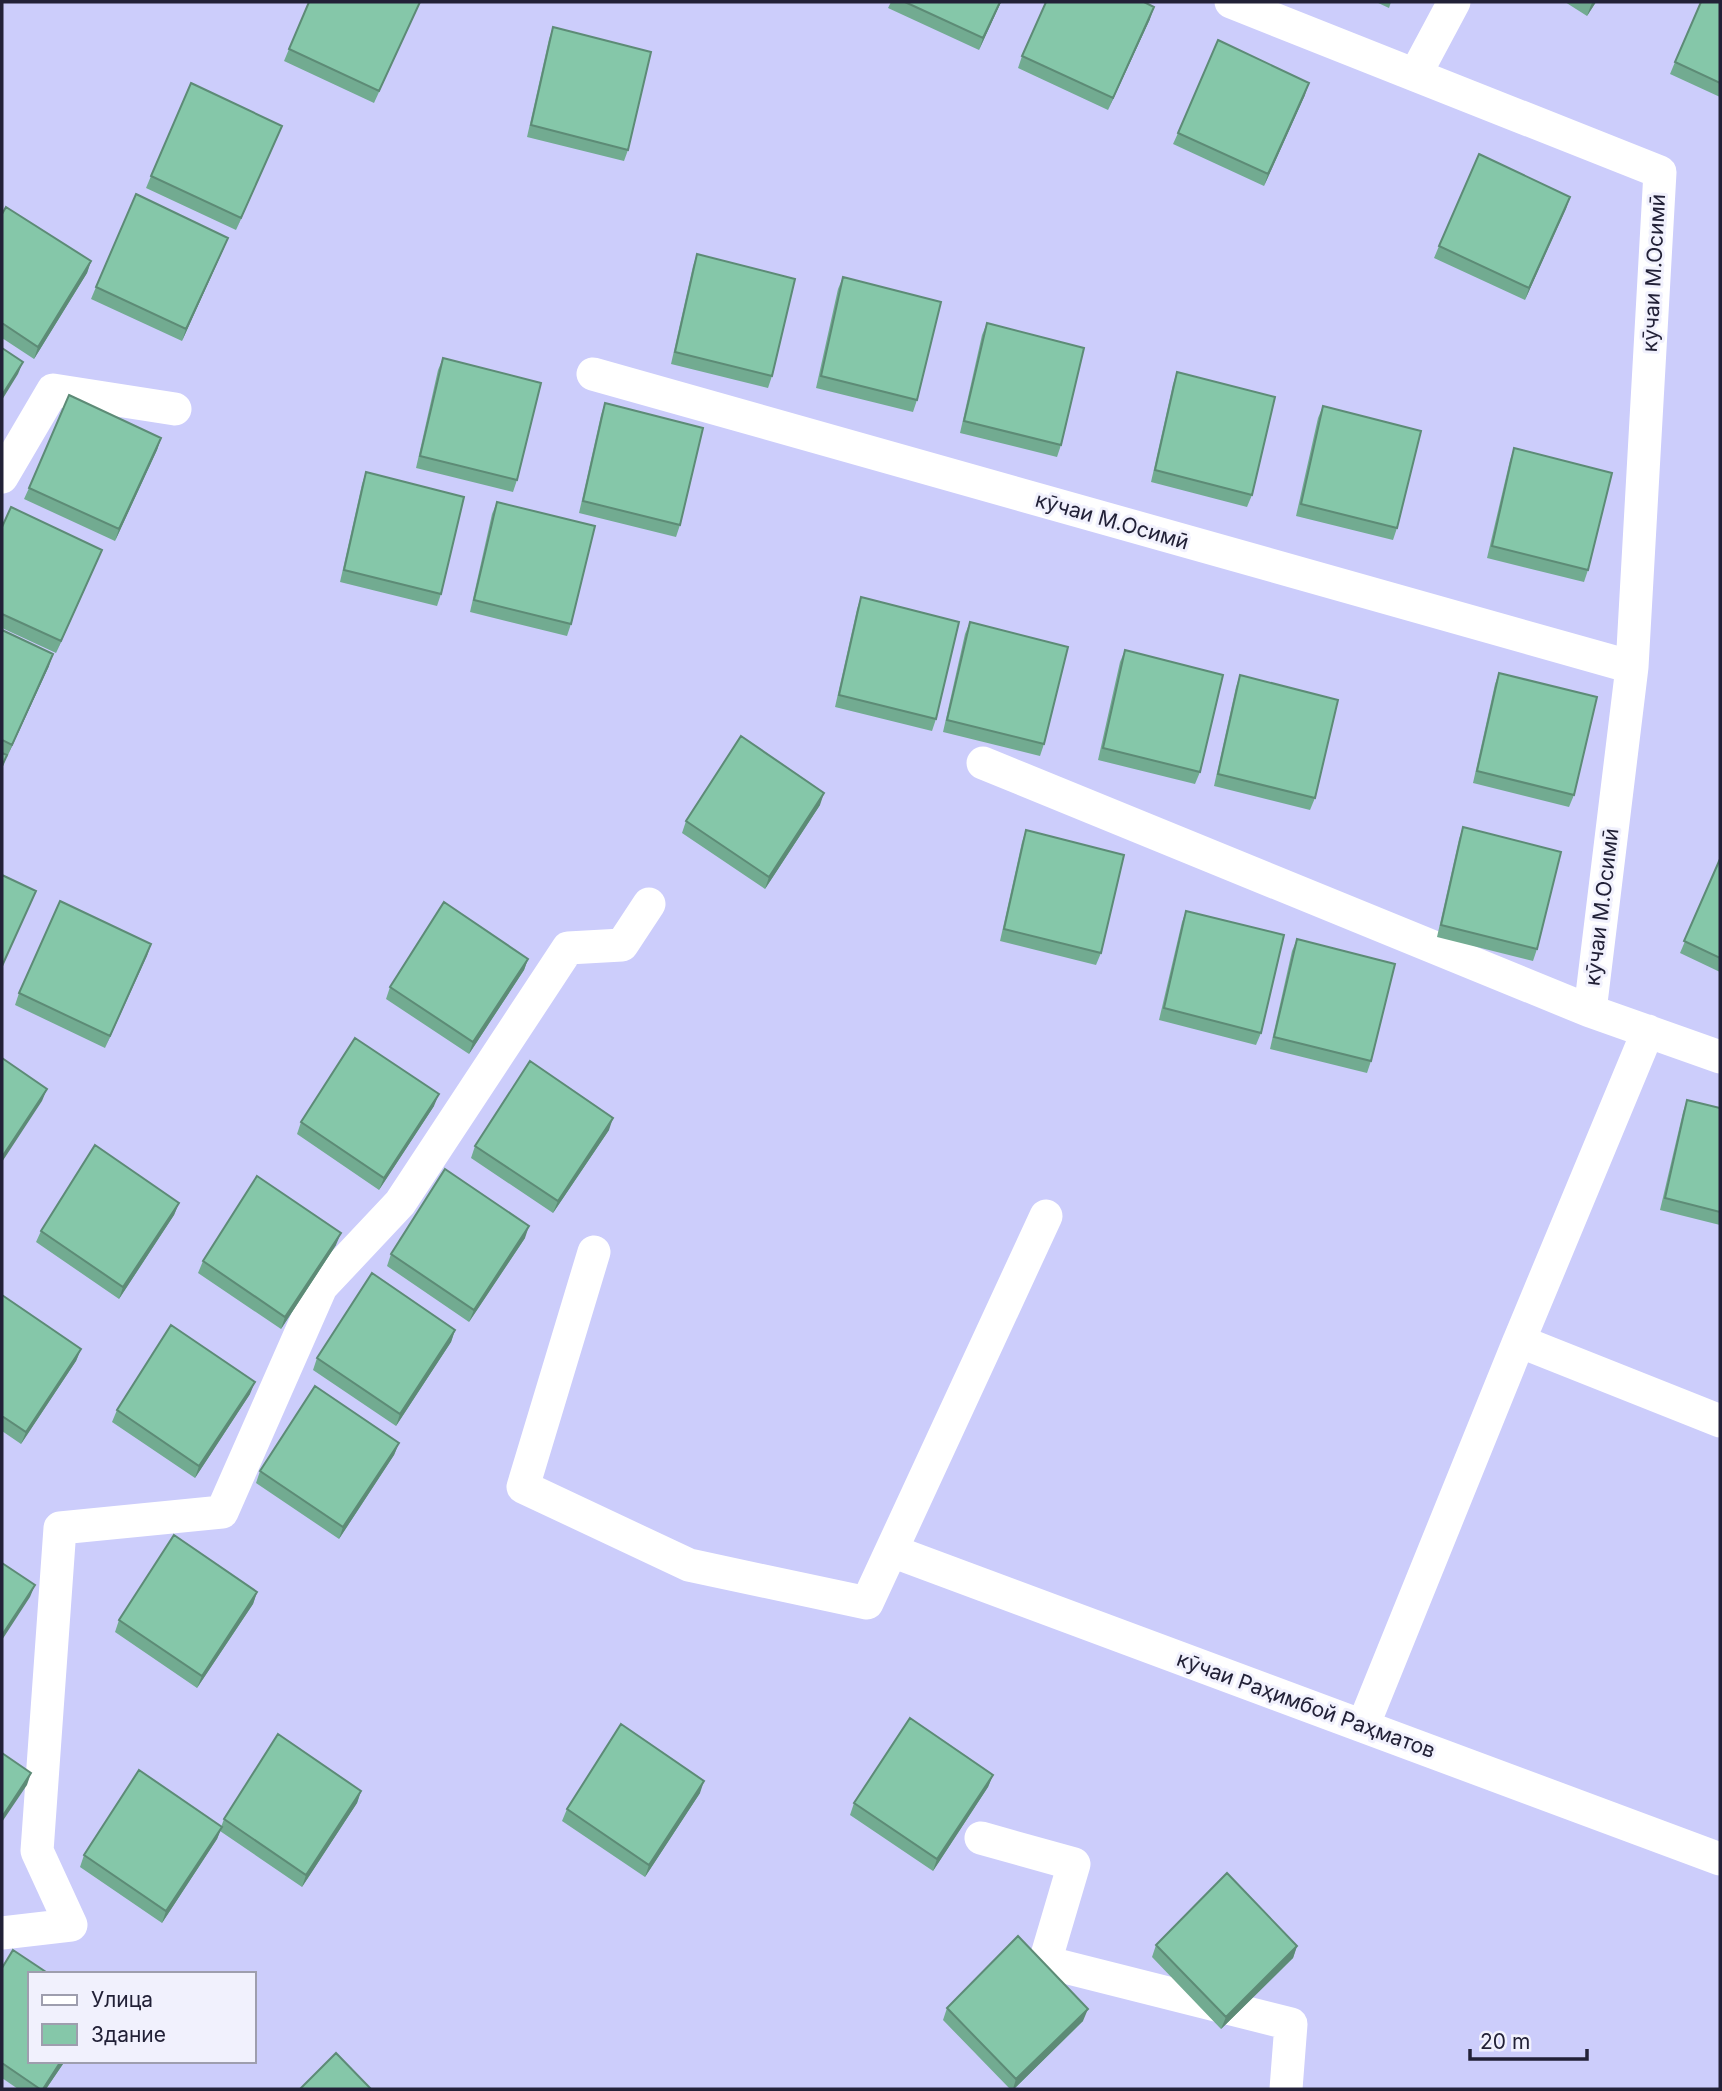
<svg xmlns="http://www.w3.org/2000/svg" width="1722" height="2091" font-family="Inter,sans-serif">
	<style>
		.lines { fill: none; stroke-linecap: round; stroke-linejoin: round }
		.minor { stroke: #fff; stroke-width: 33 }
		.wall { fill: #72ab91 }
		.shaded-wall { fill: #5d8b76 }
		.building { fill: #85c7a9; stroke: #5d8b76; stroke-width: 2 }
		.labels { text-anchor: middle; stroke-width: 6; stroke-linejoin: round; paint-order: stroke }
		.street-label { font-size: 21px; fill: #222137; stroke: #f1f1fd }
	</style>
	<rect width="100%" height="100%" fill="#cccdfb"/>
	<g class="lines">
		<path class="minor" d="M1231 2 1660 172 1632 667
			M1415 75 1454 2
			M593 374 1632 667 1590 1011 1720 1057
			M2 477 53 390 175 409
			M983 763 1590 1011
			M1648 1031 1519 1341 1720 1421
			M594 1252 523 1487 689 1565 867 1603 1046 1216
			M892 1551 1720 1859
			M1363 1726 1519 1341
			M981 1838 1074 1864 1045 1962 1291 2024 1286 2089
			M2 1933 71 1925 37 1851 60 1528 222 1512 321 1287 400 1203 568 948 622 945 649 904"/>
	</g>
	<path class="wall" d="M891 2H1001L979 50 888 8Z
		M1376 2H1391L1389 8Z
		M1565 2H1596L1587 16Z
		M1720 2V97L1670 74 1675 62Z
		M416 11 374 103 284 61 289 49Z
		M1150 19 1108 110 1018 68 1022 56Z
		M553 27 628 150 624 161 527 137 549 39Z
		M1305 95 1264 186 1173 144 1178 133Z
		M282 126 236 230 146 188 151 176Z
		M1570 197 1525 300 1434 258 1439 246Z
		M2 214 91 261 87 273 34 359 2 338Z
		M228 238 223 250 182 341 91 299 96 287Z
		M697 254 772 376 768 388 671 364 693 266Z
		M843 277 917 400 913 412 816 388 838 289Z
		M987 323 1061 445 1057 457 960 433 982 335Z
		M443 358 517 480 513 492 416 468 438 370Z
		M1177 372 1252 495 1247 507 1151 482 1173 384Z
		M605 403 680 525 676 537 579 513 601 415Z
		M1323 406 1397 528 1393 540 1296 516 1318 418Z
		M161 438 157 450 115 541 24 499 29 488Z
		M1514 448 1588 570 1584 582 1487 558 1510 460Z
		M366 472 441 594 437 606 340 582 362 484Z
		M497 502 571 624 567 636 470 612 492 514Z
		M2 527 102 550 56 653 2 628Z
		M861 597 936 719 932 731 835 707 857 609Z
		M970 622 1044 744 1040 756 943 732 965 634Z
		M2 630 49 666 7 757H6L2 769Z
		M1125 650 1200 772 1195 784 1098 760 1120 662Z
		M1499 673 1574 795 1569 807 1473 783 1495 684Z
		M1240 675 1315 798 1310 810 1214 786 1236 687Z
		M820 805 765 889 682 833 686 821Z
		M1463 827 1537 949 1533 961 1437 937 1459 839Z
		M1026 830 1101 953 1096 965 1000 941 1022 842Z
		M1720 859V972L1680 953Z
		M1186 911 1261 1033 1256 1045 1159 1020 1182 922Z
		M1297 939 1371 1061 1367 1073 1270 1049 1292 951Z
		M151 944 105 1048 15 1005 19 993Z
		M528 959 524 970 469 1054 386 999 390 987Z
		M1687 1100 1720 1108V1225L1660 1210 1683 1112Z
		M434 1106 379 1190 297 1134 301 1122Z
		M609 1130 553 1213 471 1158 475 1146Z
		M179 1203 174 1215 119 1299 36 1242 41 1231Z
		M525 1238 469 1322 387 1266 391 1254Z
		M336 1245 281 1329 198 1273 203 1261Z
		M2 1295 81 1349 76 1361 21 1444 2 1431Z
		M455 1330 451 1342 396 1426 313 1370 317 1358Z
		M250 1394 195 1478 112 1422 117 1410Z
		M399 1443 394 1455 339 1539 256 1483 260 1471Z
		M257 1592 253 1604 197 1688 115 1632 119 1620Z
		M993 1775 988 1787 933 1871 850 1815 854 1803Z
		M361 1791 357 1803 302 1887 220 1831 217 1839 162 1923 80 1867 84 1855 221 1827 224 1819Z
		M700 1793 645 1877 562 1821 567 1809Z
		M1156 1945 1297 1946 1293 1958 1221 2029 1152 1957Z
		M2 1968 30 2061H65L46 2089H18L2 2078Z
		M947 2008 1083 2021 1014 2089H1010L943 2020Z"/>
	<path class="shaded-wall" d="M1000 2H1001L979 50 983 38Z
		M1593 2H1596L1587 16 1591 5Z
		M1154 7 1150 19 1108 110 1113 98Z
		M1309 83 1305 95 1264 186 1268 174Z
		M282 126 277 138 236 230 241 218Z
		M1570 197 1566 209 1525 300 1529 288Z
		M228 238 223 250 182 341 186 329Z
		M91 261 87 273 34 359 38 347Z
		M23 362 18 374 2 400V395Z
		M161 438 157 450 115 541 119 529Z
		M102 550 97 562 56 653 61 641Z
		M53 654 49 666 7 757 12 745Z
		M824 793 820 805 765 889 769 877Z
		M151 944 147 956 105 1048 110 1036Z
		M528 959 524 970 469 1054 473 1042Z
		M47 1089 42 1101 2 1162V1157Z
		M439 1094 434 1106 379 1190 384 1178Z
		M613 1118 609 1130 553 1213 558 1201Z
		M179 1203 174 1215 119 1299 123 1287Z
		M529 1226 525 1238 469 1322 474 1310Z
		M341 1233 336 1245 281 1329 285 1317Z
		M455 1330 451 1342 396 1426 400 1414Z
		M81 1349 76 1361 21 1444 26 1432Z
		M255 1382 250 1394 195 1478 199 1466Z
		M399 1443 394 1455 339 1539 343 1527Z
		M35 1585 30 1597 2 1640V1635Z
		M257 1592 253 1604 197 1688 202 1676Z
		M31 1773 27 1785 2 1822V1817Z
		M993 1775 988 1787 933 1871 937 1859Z
		M704 1781 700 1793 645 1877 649 1865Z
		M361 1791 357 1803 302 1887 306 1875Z
		M222 1827 217 1839 162 1923 166 1911Z
		M1297 1946 1293 1958 1221 2029 1226 2017Z
		M1088 2009 1083 2021 1014 2089H1013L1016 2079Z
		M61 2061H65L46 2089H43Z"/>
	<path class="building" d="M309 2H420L379 91 289 49Z
		M905 2H1000L983 38Z
		M1046 2H1144L1154 7 1113 98 1022 56Z
		M1701 2H1720V83L1675 62Z
		M553 27 651 52 628 150 531 125Z
		M1218 40 1309 83 1268 174 1178 133Z
		M191 83 282 126 241 218 151 176Z
		M1479 154 1570 197 1529 288 1439 246Z
		M136 194 228 238 186 329 96 287Z
		M6 207 91 261 38 347 2 323V214Z
		M697 254 795 279 772 376 675 352Z
		M843 277 941 302 917 400 821 376Z
		M987 323 1084 348 1061 445 964 421Z
		M2 348 23 362 2 395Z
		M443 358 541 383 517 480 420 456Z
		M1177 372 1275 397 1252 495 1155 470Z
		M69 395 161 438 119 529 29 488Z
		M605 403 703 428 680 525 583 501Z
		M1323 406 1421 431 1397 528 1301 504Z
		M1514 448 1612 473 1588 570 1492 546Z
		M366 472 464 497 441 594 344 570Z
		M497 502 595 526 571 624 474 600Z
		M11 507 102 550 61 641 2 614V527Z
		M861 597 959 622 936 719 839 695Z
		M970 622 1068 647 1044 744 947 720Z
		M2 630 53 654 12 745 2 740Z
		M1125 650 1223 675 1200 772 1103 748Z
		M1499 673 1597 697 1574 795 1477 771Z
		M1240 675 1338 700 1315 798 1218 774Z
		M741 736 824 793 769 877 686 821Z
		M2 753 7 755 2 766Z
		M1463 827 1561 852 1537 949 1441 925Z
		M1026 830 1124 855 1101 953 1004 929Z
		M1720 859V958L1684 941Z
		M2 875 36 891 2 966Z
		M60 901 151 944 110 1036 19 993Z
		M444 902 528 959 473 1042 390 987Z
		M1186 911 1284 935 1261 1033 1164 1008Z
		M1297 939 1395 964 1371 1061 1274 1037Z
		M355 1038 439 1094 384 1178 301 1122Z
		M2 1058 47 1089 2 1157Z
		M530 1061 613 1118 558 1201 475 1146Z
		M1687 1100 1720 1108V1212L1665 1198Z
		M95 1145 179 1203 123 1287 41 1231Z
		M445 1169 529 1226 474 1310 391 1254Z
		M257 1176 341 1233 285 1317 203 1261Z
		M372 1273 455 1330 400 1414 317 1358Z
		M2 1295 81 1349 26 1432 2 1416Z
		M171 1325 255 1382 199 1466 117 1410Z
		M315 1386 399 1443 343 1527 260 1471Z
		M174 1535 257 1592 202 1676 119 1620Z
		M2 1563 35 1585 2 1635Z
		M910 1718 993 1775 937 1859 854 1803Z
		M621 1724 704 1781 649 1865 567 1809Z
		M278 1734 361 1791 306 1875 224 1819Z
		M2 1753 31 1773 2 1817Z
		M139 1770 222 1827 166 1911 84 1855Z
		M1227 1873 1297 1946 1226 2017 1156 1945Z
		M1018 1936 1088 2009 1016 2079 947 2008Z
		M13 1950 49 1974H30V2061H61L43 2089H40L2 2063V1968Z
		M336 2053 371 2089H300Z"/>
	<g class="labels">
		<g class="street-label">
			<text transform="translate(1654 273) rotate(-87)" y="7">кӯчаи М.Осимӣ</text>
			<text transform="translate(1112 521) rotate(16)" y="7">кӯчаи М.Осимӣ</text>
			<text transform="translate(1602 907) rotate(-83)" y="7">кӯчаи М.Осимӣ</text>
			<text transform="translate(1306 1705) rotate(20)" y="7">кӯчаи Раҳимбой Раҳматов</text>
		</g>
	</g>
	<rect width="1722" height="2091" fill="none" stroke="#222137" stroke-width="7"/>
	<rect x="28" y="1972" width="228" height="91" fill="#f1f1fd" stroke="#9e9eae" stroke-width="2"/>
	<rect x="42" y="1995" width="35" height="10" fill="#ffffff" stroke="#9e9eae" stroke-width="2"/>
	<text x="91" y="2007" font-size="21" fill="#222137">Улица</text>
	<rect x="42" y="2024" width="35" height="21" fill="#85c7a9" stroke="#9e9eae" stroke-width="2"/>
	<text x="91" y="2042" font-size="21" fill="#222137">Здание</text>
	<path d="M1470 2049v10h117v-10" fill="none" stroke="#222137" stroke-width="3.5"/>
	<text x="1480" y="2049" font-size="21" fill="#222137" stroke="#f1f1fd" stroke-width="5" paint-order="stroke">20 m</text>
</svg>
